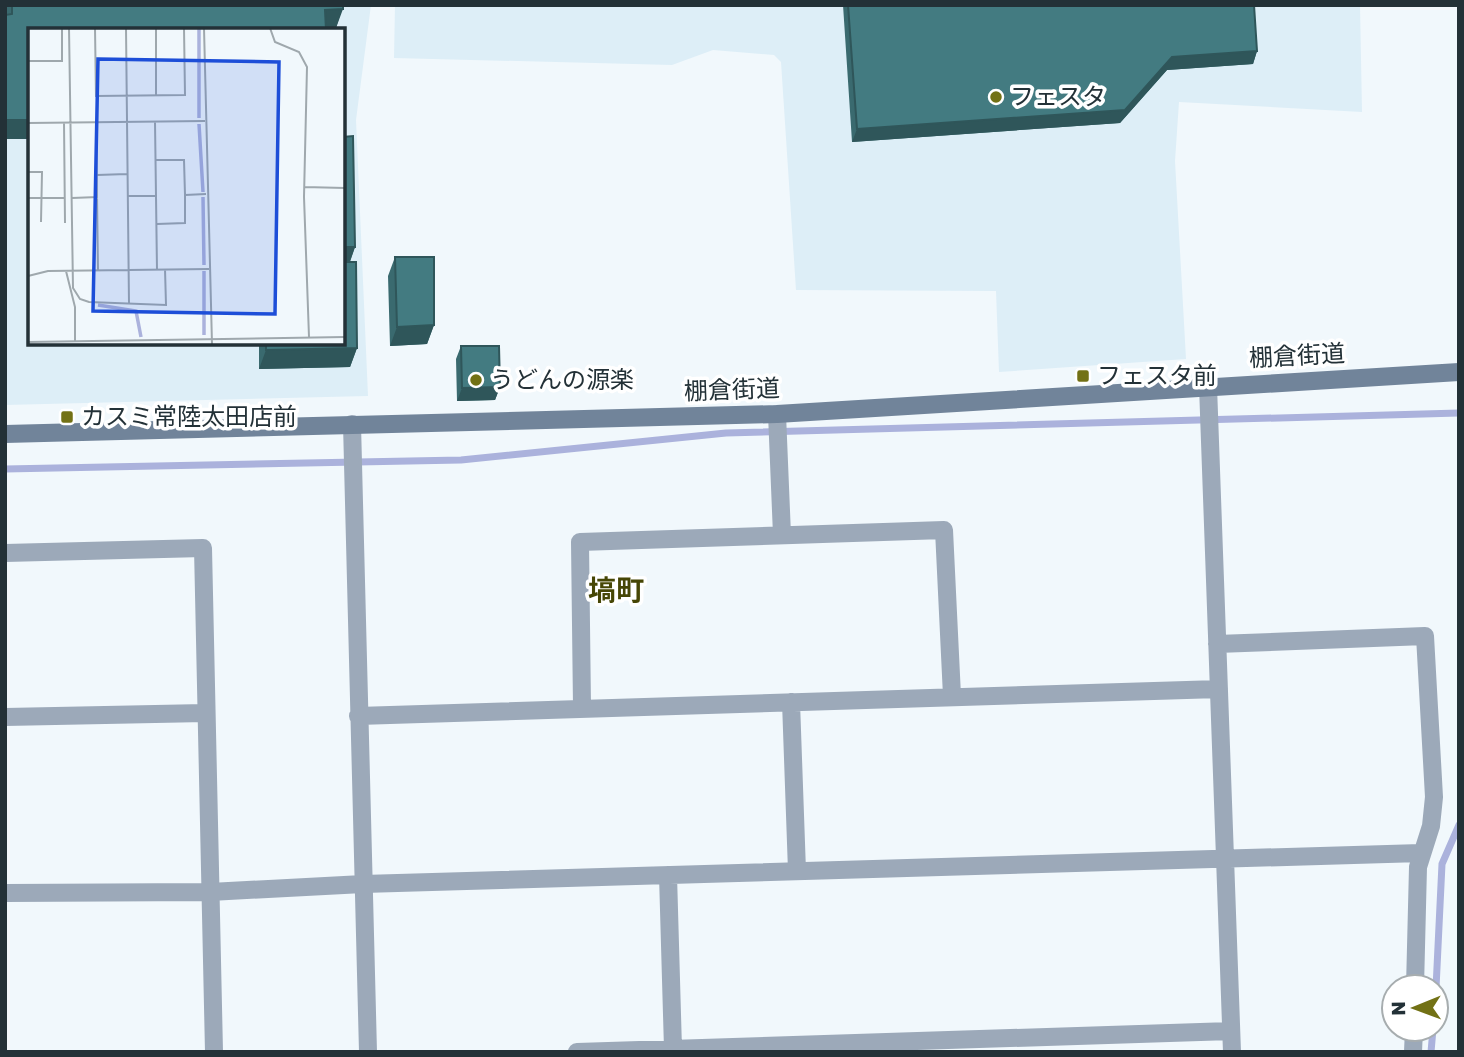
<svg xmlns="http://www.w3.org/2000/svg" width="1464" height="1057" font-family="'Golos Text','Noto Sans JP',sans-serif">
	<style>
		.built { fill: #ddeef7; fill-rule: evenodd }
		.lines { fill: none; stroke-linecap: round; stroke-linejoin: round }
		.stream { stroke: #abb2dc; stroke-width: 7 }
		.street { stroke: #9ca9b9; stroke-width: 18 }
		.secondary { stroke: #71849a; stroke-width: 18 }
		.wall { fill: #3a6a6f }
		.shaded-wall { fill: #2f565a }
		.building { fill: #437b81; stroke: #2f565a; stroke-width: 2 }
		.poi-dot { fill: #727115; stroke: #fff; stroke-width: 2.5 }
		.labels { text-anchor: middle; stroke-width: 7; stroke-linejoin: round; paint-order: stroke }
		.poi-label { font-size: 24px; fill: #233137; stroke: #fff; text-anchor: start }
		.street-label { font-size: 24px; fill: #233137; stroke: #fff }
		.quarter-label { font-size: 28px; font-weight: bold; fill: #464605; stroke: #fff }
		.inset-river { fill: none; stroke: #abb2dc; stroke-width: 3.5 }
		.inset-road { fill: none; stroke: #9fa8ad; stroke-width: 2 }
		.view { fill: #1d4ed8; fill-opacity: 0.15; stroke: #1d4ed8; stroke-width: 3.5 }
		.inset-edge { fill: none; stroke: #233137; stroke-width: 3.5 }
	</style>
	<rect width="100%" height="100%" fill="#f1f8fc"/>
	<path class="built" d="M5 5H371L356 120 368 396 5 405ZM30 30H343V343H30Z
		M395 5H1360L1362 112 1179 102 1175 161 1186 359 999 372 996 291 796 290 781 62 774 55 713 50 672 65 394 58Z"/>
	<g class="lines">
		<path class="stream" d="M5 469 461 460 726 433 1459 413
			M1436 988 1442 864 1459 825
			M1431 1052 1433 1029"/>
		<path class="street" d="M1208 386 1232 1052
			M777 414 782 535
			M352 424 368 1052
			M5 553 203 548 214 1052
			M1217 644 1425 636 1434 797 1431 826 1418 867 1415 987
			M791 702 797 871
			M582 707 580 542 944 530 952 696
			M358 716 1219 689
			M5 717 205 713
			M668 875 673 1049
			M5 893 210 892 363 884 1421 853
			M577 1052 1231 1031
			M1413 1052 1414 1029"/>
		<path class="secondary" d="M5 434 777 414 1459 372"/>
	</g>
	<path class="wall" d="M5 5H343L336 28 30 30V139H5Z
		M843 5H1254L1257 51 1253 64 1167 70 1120 123 852 142Z
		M343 137 355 247 350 262 357 348 350 367 259 369V343H343Z
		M395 257 434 325 427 344 390 346 388 276Z
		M461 346 500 387 495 400 457 401 456 359Z"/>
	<path class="shaded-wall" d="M343 9 336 28 318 29 325 10Z
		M1257 51 1253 64 1167 70 1120 123 852 142 857 129 1172 57Z
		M5 120H30V139H5Z
		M343 247H355L346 272H343Z
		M434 325 427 344 390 346 397 327Z
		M357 348 350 367 259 369 266 350Z
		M500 387 495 400 457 401 462 388Z"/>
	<path class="building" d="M12 5H343V9L325 10 326 30H30V120H5V15L12 14Z
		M848 5H1254L1257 51 1172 57 1125 110 857 129Z
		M353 136 355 247H343V137Z
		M395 257H434V325L397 327Z
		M343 262H356L357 348 266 350V343H343Z
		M461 346H499L500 387 462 388Z"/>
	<g class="poi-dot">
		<circle cx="996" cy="97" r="7"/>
		<rect x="1076" y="369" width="14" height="14" rx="3.5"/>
		<circle cx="476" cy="380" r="7"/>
		<rect x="60" y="410" width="14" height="14" rx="3.5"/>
	</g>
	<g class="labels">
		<g class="poi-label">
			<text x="1010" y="105">フェスタ</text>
			<text x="1097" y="384">フェスタ前</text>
			<text x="490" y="388">うどんの源楽</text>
			<text x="81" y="425">カスミ常陸太田店前</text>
		</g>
		<g class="street-label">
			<text transform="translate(1297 356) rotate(-3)" y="8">棚倉街道</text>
			<text transform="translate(732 390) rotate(-2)" y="8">棚倉街道</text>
		</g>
		<g class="quarter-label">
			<text x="616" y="600">塙町</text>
		</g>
	</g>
	<g transform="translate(28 28)">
		<rect width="317" height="317" fill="#f1f8fc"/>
		<path class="inset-river" d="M171 90V0M171 96 175 164M175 169 176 237M176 243V307M70 277 108 283 113 309"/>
		<path class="inset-road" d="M41 0 45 260 52 271 61 274 138 277 137 241M67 0 68 68 157 67 156 0M98 0 101 276M128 0V67M176 0 184 316M242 0 247 14 271 24 279 39 276 169 281 309M0 33H34V0M36 94 37 195M68 94 70 243M127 94 129 242M0 95 177 93M128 132H156L157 167V195L129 196M0 144H14L13 194M69 147 99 146M276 159 317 160M157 167 178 166M99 168H128M0 170H37M44 170 70 169M38 243 47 279V314M0 248 20 243 181 241M0 314 317 309"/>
		<path class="view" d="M70 31 251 34 247 286 65 283Z"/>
		<rect width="317" height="317" class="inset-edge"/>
	</g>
	<rect width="1464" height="1057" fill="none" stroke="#233137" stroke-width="14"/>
	<g transform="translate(1415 1008) rotate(269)"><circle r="33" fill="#ffffff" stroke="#a7adaf" stroke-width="2"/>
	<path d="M0-5L12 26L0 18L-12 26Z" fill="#727115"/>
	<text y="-10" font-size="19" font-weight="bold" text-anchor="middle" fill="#233137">N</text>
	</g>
</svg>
